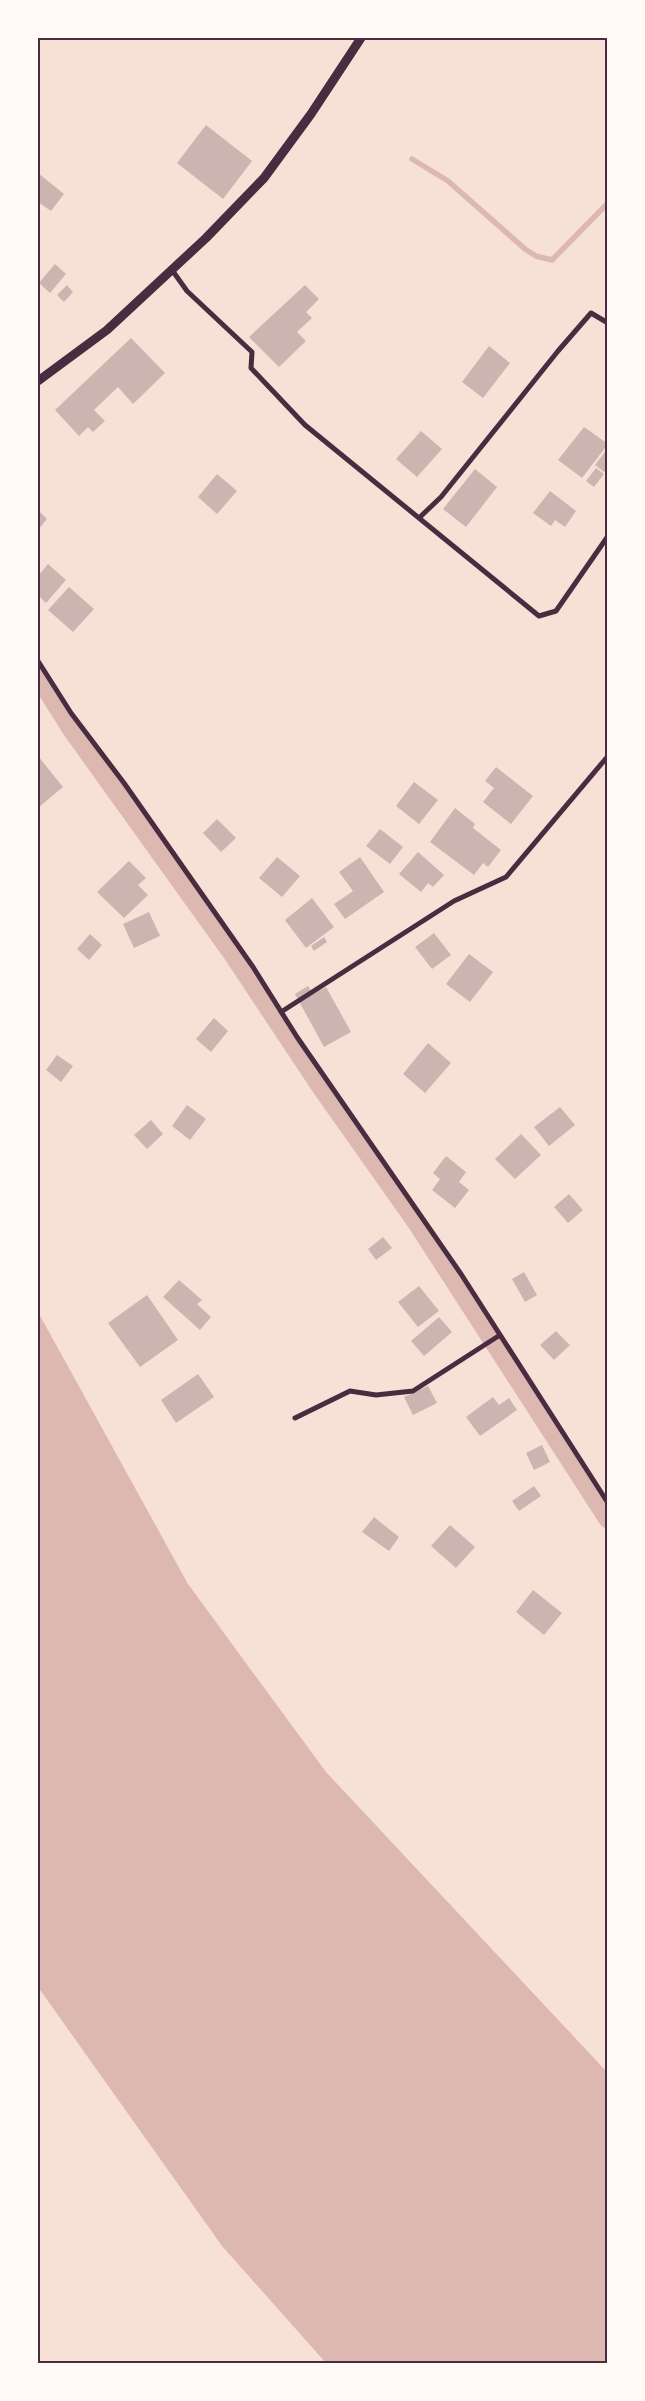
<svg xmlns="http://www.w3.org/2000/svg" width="645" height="2401" font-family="'Sofia Sans Condensed',sans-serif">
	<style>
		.water { fill: #dcb8b0 }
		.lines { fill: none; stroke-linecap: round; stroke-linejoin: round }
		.stream { stroke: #dcb8b0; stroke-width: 5.5 }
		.canal { stroke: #dcb8b0; stroke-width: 19 }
		.building { fill: #ccb4b1 }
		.minor { stroke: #4a2c40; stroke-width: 5 }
		.tertiary { stroke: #4a2c40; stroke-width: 9 }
		.neatline { fill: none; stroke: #4a2c40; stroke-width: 2 }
	</style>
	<rect width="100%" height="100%" fill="#f7e1d7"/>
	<path class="water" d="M38 1312 188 1584 326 1772 607 2072V2363H326L222 2246 38 1987Z"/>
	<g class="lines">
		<path class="stream" d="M412 159 448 181 525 249 536 256 552 260 608 203"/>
		<path class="canal" d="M38 676 72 730 232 953 321 1087 417 1223 608 1519"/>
	</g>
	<path class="building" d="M206 125 252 161 223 199 177 163Z
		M38 173 64 194 51 211 38 202Z
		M55 264 66 274 50 293 39 283Z
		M67 285 73 292 64 302 57 295Z
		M305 285 319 299 306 312 312 318 297 332 306 341 279 367 249 337Z
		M131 338 165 373 133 404 118 387 94 410 105 421 93 432 88 427 79 436 55 410Z
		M489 346 510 363 483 398 462 382Z
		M584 427 608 444 582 478 558 460Z
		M421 431 442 449 417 477 396 459Z
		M608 448V467L604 472 595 465Z
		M596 468 604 474 594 487 586 481Z
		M475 469 497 487 466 527 443 509Z
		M217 474 237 491 217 514 198 497Z
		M550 491 576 511 565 527 555 520 551 526 533 513Z
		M38 510 47 519 38 530Z
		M48 564 66 580 46 603 38 595V576Z
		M69 587 94 609 73 632 48 610Z
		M38 756 63 787 39 807 38 805Z
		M496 767 533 796 511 824 483 802 494 788 485 781Z
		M414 782 438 800 419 824 396 806Z
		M455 808 475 824 473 828 501 850 488 867 483 863 474 875 430 842Z
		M217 819 236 838 221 852 203 833Z
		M380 829 403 847 390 864 366 846Z
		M418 852 444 875 433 887 428 883 421 892 399 874Z
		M277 857 300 876 282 897 259 878Z
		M360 857 384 892 345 919 334 904 353 891 339 872Z
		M129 861 146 878 138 885 148 895 124 918 97 892Z
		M312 898 334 927 306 948 285 920Z
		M149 912 160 936 134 948 123 924Z
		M434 933 451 955 432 969 415 947Z
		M90 934 102 945 89 960 77 949Z
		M324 937 327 942 314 951 311 946Z
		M469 954 493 972 470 1002 446 984Z
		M308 986 313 994 326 987 351 1032 324 1047 295 994Z
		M214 1018 228 1031 211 1052 196 1039Z
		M428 1043 451 1063 425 1093 403 1074Z
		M57 1055 73 1066 61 1082 46 1070Z
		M187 1105 206 1119 190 1140 172 1126Z
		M560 1107 575 1125 549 1146 534 1127Z
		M151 1120 163 1134 147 1149 134 1135Z
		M521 1134 541 1155 515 1179 495 1159Z
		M446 1156 466 1172 459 1182 469 1190 455 1208 432 1190 440 1179 433 1173Z
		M569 1194 583 1210 568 1223 554 1207Z
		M383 1237 392 1248 376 1260 368 1249Z
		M524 1272 537 1295 525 1302 512 1279Z
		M179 1280 202 1300 197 1304 211 1317 200 1330 163 1297Z
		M419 1286 439 1311 418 1327 398 1302Z
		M147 1295 178 1340 140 1367 108 1323Z
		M439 1317 452 1332 424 1356 411 1341Z
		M556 1331 570 1345 554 1360 540 1345Z
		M198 1374 214 1397 176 1423 161 1400Z
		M428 1386 437 1403 413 1415 404 1397Z
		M493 1397 499 1405 509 1398 517 1410 480 1436 466 1417Z
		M542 1445 550 1462 534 1470 526 1453Z
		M534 1486 541 1496 519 1511 512 1501Z
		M374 1517 399 1537 389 1551 362 1532Z
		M450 1525 475 1547 456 1568 431 1546Z
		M533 1590 562 1613 544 1635 516 1612Z"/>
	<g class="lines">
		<path class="minor" d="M172 270 187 291 252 352 251 368 305 425 539 616 556 611 608 536
			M419 518 441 497 558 351 591 313 608 323
			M38 661 71 713 124 783 253 967 297 1037 461 1274 608 1503
			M281 1012 454 901 506 877 608 756
			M295 1418 350 1391 376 1395 413 1391 500 1335"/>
		<path class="tertiary" d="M38 381 107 330 206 238 264 178 311 114 361 38"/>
	</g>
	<rect width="645" height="2401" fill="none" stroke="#fffaf5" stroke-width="78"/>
	<rect x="39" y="39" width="567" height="2323" class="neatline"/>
</svg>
